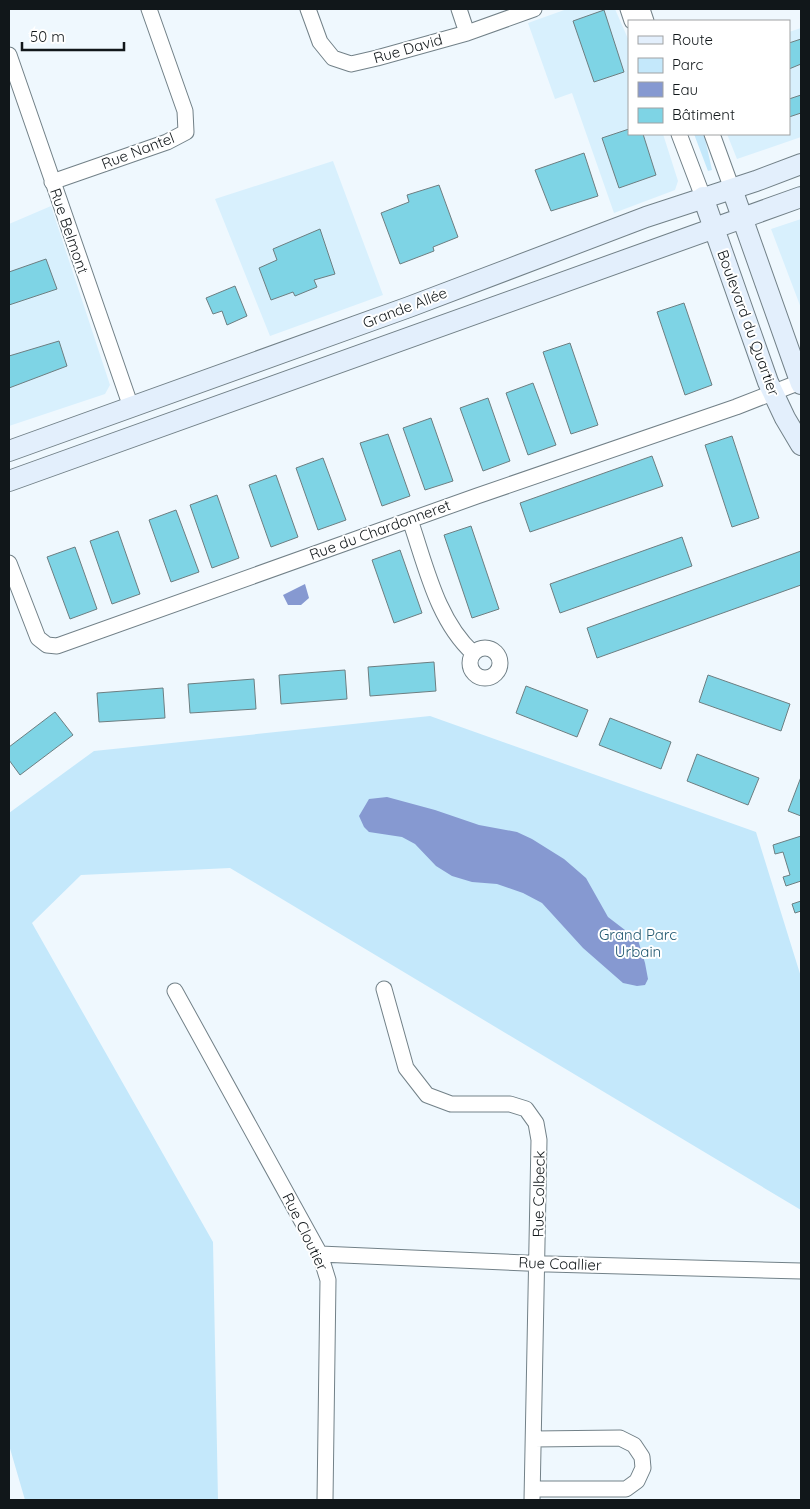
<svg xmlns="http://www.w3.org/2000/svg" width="810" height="1509" font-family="Quicksand,sans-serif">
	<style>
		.built { fill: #d8f0fd }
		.green { fill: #c4e8fb }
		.water { fill: #8699d1 }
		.building { fill: #7ed4e5; stroke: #6d7e81 }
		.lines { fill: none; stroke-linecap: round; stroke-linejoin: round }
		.street-casing { stroke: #728188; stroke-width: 17 }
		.secondary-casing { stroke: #728188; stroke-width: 22 }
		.street { stroke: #fff; stroke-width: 15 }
		.secondary { stroke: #e3effc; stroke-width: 20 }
		.labels { text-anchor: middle; stroke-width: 4; stroke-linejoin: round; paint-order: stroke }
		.street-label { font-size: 15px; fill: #11171a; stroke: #fff }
		.park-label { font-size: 15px; fill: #225971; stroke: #fff }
	</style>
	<rect width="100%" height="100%" fill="#eff8fe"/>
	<path class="built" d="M567 9H615L629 41V134H663L678 181 675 190 614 213 572 93 555 99 528 23Z
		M801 28V137L737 159 727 134H789V32Z
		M333 161 383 295 270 336 215 199Z
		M51 206 110 385 105 394 9 426V224Z
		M801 219V308L771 229Z"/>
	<path class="green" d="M694 134H704L712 170 708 171Z
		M430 716 756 832 801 977V1210L230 868 81 875 32 923 213 1242 218 1500H25L9 1445V813L94 751Z"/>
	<path class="water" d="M305 584 309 598 301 605H288L283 595Z
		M387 797 435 810 479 825 517 832 532 839 564 859 586 878 608 917 638 940 645 963 648 979 645 985 637 986 623 983 583 948 542 903 523 893 497 884 472 882 452 876 436 866 415 844 402 837 369 832 364 827 359 816 369 799Z"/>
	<path class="building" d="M604 10 624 72 594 82 573 21Z
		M801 39V64L789 69V43Z
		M801 95V113L789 117V99Z
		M629 129V134H643L656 175 619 188 602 138Z
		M584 153 598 196 551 211 535 170Z
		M439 185 458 237 433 247 434 251 400 264 381 213 409 202 407 195Z
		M320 229 335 274 314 280 317 287 295 296 293 292 271 300 259 268 277 260 273 249Z
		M46 259 57 289 9 305V272Z
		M235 286 247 316 227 325 222 311 213 314 206 298Z
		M684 303 712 385 685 395 657 312Z
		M59 341 67 366 9 388V356Z
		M570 343 598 425 571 434 543 352Z
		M533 383 556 445 528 455 506 393Z
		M488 398 510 461 483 471 460 408Z
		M431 418 453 481 425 490 403 428Z
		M388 434 410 496 382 506 360 443Z
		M732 436 759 518 732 527 705 445Z
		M652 456 663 486 530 532 520 503Z
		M323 458 346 520 318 530 296 468Z
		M276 475 298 537 271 547 249 485Z
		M217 495 239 558 212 568 190 505Z
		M176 510 199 572 171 582 149 520Z
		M471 526 499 609 472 618 444 535Z
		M118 531 140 594 112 604 90 541Z
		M682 537 692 566 560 613 550 584Z
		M75 547 97 609 70 619 47 557Z
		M400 550 422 613 394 623 372 560Z
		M801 551V585L597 658 587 628Z
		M434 662 436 691 370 696 368 667Z
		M345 670 347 699 281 704 279 675Z
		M708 675 790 704 781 731 699 702Z
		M254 679 256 709 190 713 188 684Z
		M526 686 588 710 577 737 516 713Z
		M163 688 165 718 99 722 97 693Z
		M55 712 73 735 20 775 9 760V747Z
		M610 718 671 742 661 769 599 745Z
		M697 754 759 778 748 805 687 781Z
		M801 777V816L788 811Z
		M801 836V881L786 886 783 877 790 875 783 852 775 854 773 845Z
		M801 901V911L795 913 792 904Z"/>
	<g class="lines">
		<defs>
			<path id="street" d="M308 9 320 42 333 58 351 64 377 58 467 33 534 9
				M459 9 467 33
				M628 9 632 21
				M642 9 646 21
				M9 55 131 407
				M679 134 703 197
				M712 134 732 189
				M52 182 167 142 186 132 185 111 149 9
				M410 520C426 566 437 620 473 653
				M9 563 38 638 47 645 57 646 477 496 736 407 800 382
				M470 663a15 15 0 1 1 30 0a15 15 0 1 1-30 0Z
				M384 989 406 1068 427 1095 451 1104H510L526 1109 536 1123 539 1140 532 1500
				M175 991 320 1254 328 1280 325 1500
				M320 1254 549 1264 801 1271
				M533 1489H626L637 1481 643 1468 642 1457 634 1445 620 1438 534 1439"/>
			<path id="secondary" d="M732 189 801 384
				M703 197 768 382 785 418 801 445
				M9 451 409 307 646 217 756 181 801 164
				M9 481 801 197"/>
		</defs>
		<use href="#street" class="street-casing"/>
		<use href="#secondary" class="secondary-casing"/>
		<use href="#street" class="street"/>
		<use href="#secondary" class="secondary"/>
	</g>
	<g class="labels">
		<g class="street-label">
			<text transform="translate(408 49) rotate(-16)" y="5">Rue David</text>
			<text transform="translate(138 151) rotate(-21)" y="5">Rue Nantel</text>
			<text transform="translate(69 231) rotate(71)" y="5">Rue Belmont</text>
			<text transform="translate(405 308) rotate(-21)" y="5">Grande Allée</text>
			<text transform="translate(748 323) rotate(70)" y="5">Boulevard du Quartier</text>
			<text transform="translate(380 530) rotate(-20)" y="5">Rue du Chardonneret</text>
			<text transform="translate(539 1194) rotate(-89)" y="5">Rue Colbeck</text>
			<text transform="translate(305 1232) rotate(64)" y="5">Rue Cloutier</text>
			<text transform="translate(560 1264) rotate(2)" y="5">Rue Coallier</text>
		</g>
		<g class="park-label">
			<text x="638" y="940">Grand Parc<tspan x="638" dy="17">Urbain</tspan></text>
		</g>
	</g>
	<rect width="810" height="1509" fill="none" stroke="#11171a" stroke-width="20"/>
	<rect x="628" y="20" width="162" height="115" fill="#ffffff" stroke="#a0a2a3"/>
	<rect x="638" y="36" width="25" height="8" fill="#e3effc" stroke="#a0a2a3"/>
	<text x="672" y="45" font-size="15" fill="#11171a">Route</text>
	<rect x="638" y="58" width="25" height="15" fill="#c4e8fb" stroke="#a0a2a3"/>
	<text x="672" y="70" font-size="15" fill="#11171a">Parc</text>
	<rect x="638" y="82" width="25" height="15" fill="#8699d1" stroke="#a0a2a3"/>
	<text x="672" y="95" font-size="15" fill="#11171a">Eau</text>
	<rect x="638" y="108" width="25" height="15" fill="#7ed4e5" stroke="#a0a2a3"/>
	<text x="672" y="120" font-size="15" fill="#11171a">Bâtiment</text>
	<path d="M22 42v8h102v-8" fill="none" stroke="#11171a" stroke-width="2.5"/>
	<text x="30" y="42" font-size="15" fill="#11171a" stroke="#ffffff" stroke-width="4" paint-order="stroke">50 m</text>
</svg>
